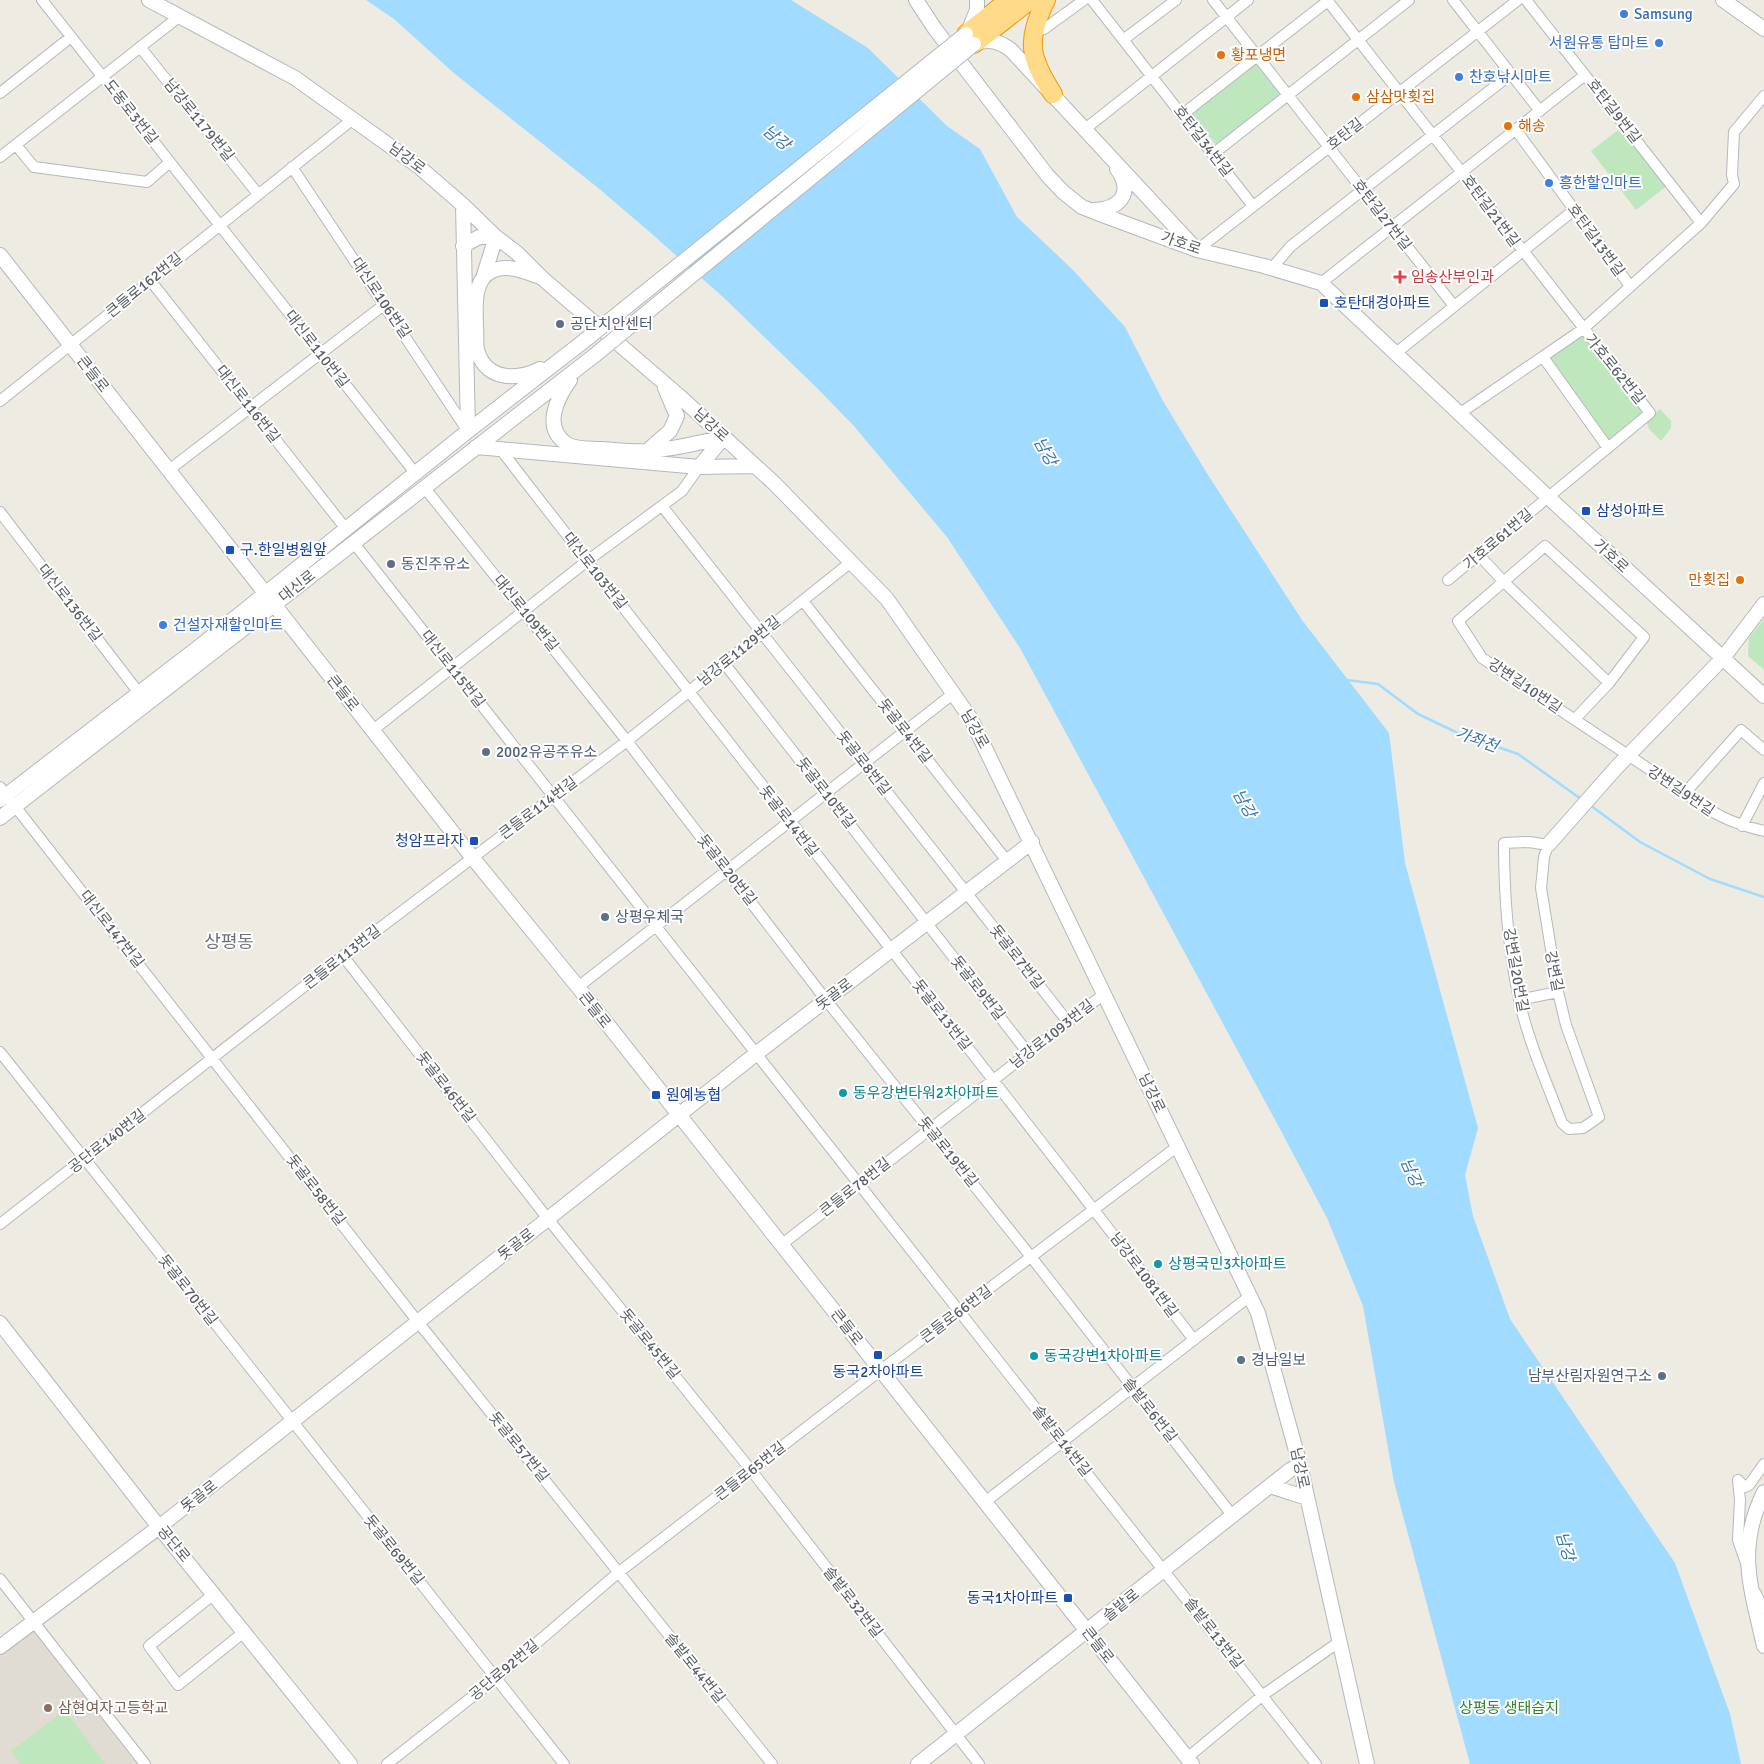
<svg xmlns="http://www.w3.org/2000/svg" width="1764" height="1764" font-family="Signika,'Noto Sans KR',sans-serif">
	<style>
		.education { fill: #e0dcd3 }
		.green { fill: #bfe7bd }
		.water { fill: #a1dbff }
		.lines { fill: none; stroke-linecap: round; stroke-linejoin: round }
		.stream { stroke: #a1dbff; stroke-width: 2.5 }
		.street-casing { stroke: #b5b8bd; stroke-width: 12 }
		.secondary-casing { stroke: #b4b8bd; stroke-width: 16 }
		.highway-casing { stroke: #f09800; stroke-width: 20 }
		.street { stroke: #fff; stroke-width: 10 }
		.secondary { stroke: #fff; stroke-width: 14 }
		.highway { stroke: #ffda88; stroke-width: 18 }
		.secondary-bridge-casing { stroke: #b4b8bd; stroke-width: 16; stroke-linecap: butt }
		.secondary-bridge { stroke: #fff; stroke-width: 14 }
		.shop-dot { fill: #3f7fe0; stroke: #fff; stroke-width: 2 }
		.food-dot { fill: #e8710a; stroke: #fff; stroke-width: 2 }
		.health-dot { fill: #e0444e; stroke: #fff; stroke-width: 2 }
		.transit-dot { fill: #1a4fb4; stroke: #fff; stroke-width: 2 }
		.service-dot { fill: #5c6f8a; stroke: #fff; stroke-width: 2 }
		.culture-dot { fill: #0f9aa8; stroke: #fff; stroke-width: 2 }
		.education-dot { fill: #8d6e63; stroke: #fff; stroke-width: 2 }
		.labels { text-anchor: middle; stroke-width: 4; stroke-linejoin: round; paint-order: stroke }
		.shop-label { font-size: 15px; fill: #366cbe; stroke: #fff; text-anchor: start }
		.food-label { font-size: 15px; fill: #c56008; stroke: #fff; text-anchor: start }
		.street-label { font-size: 15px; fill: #5a5f63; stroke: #fff }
		.health-label { font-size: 15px; fill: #be3a42; stroke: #fff; text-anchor: start }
		.transit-label { font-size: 15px; fill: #164399; stroke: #fff; text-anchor: start }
		.service-label { font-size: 15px; fill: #4e5e75; stroke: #fff; text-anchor: start }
		.culture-label { font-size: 15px; fill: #0d838f; stroke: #fff; text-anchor: start }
		.education-label { font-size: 15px; fill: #785e54; stroke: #fff; text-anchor: start }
		.park-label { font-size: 15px; fill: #318431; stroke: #fff }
		.water-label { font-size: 16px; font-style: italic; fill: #3876ac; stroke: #fff }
		.quarter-label { font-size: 18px; fill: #6b7175; stroke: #fff }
	</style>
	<rect width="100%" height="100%" fill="#eeebe2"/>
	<path class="education" d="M33 1627 139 1764H0V1653Z"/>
	<path class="green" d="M1258 62 1282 94 1216 145 1192 114Z
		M1623 126 1668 185 1636 210 1591 151Z
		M1583 332 1647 412 1608 445 1545 358Z
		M1660 409 1671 421V428L1661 441 1649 429 1646 420Z
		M1764 619V670L1748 656 1749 638Z
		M65 1710 105 1764H20L11 1751Z"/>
	<path class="water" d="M366 0H791L868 48 947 126 980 149 1017 217 1072 269 1125 327 1163 401 1208 475 1302 620 1389 733 1405 863 1478 1128 1465 1175 1473 1216 1510 1319 1675 1563 1730 1714 1741 1764H1470L1394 1482 1363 1306 1327 1218 1280 1129 1020 648 947 537 853 425 816 387 723 297 652 234 597 187 455 74 394 19Z"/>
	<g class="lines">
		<path class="stream" d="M1347 680 1378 684 1418 714 1460 734 1518 754 1581 799
			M1590 805 1640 842 1710 879 1764 897"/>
		<defs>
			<path id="street" d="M42 0 416 474
				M1092 0 1253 206
				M1213 0 1454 306
				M1327 0 1650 413 1448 580
				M1453 0 1540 111
				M1526 0 1701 223
				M1034 32 1044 29 1084 0
				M1123 40 1176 0
				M140 47 258 194
				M0 93 71 37
				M1183 114 1329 0
				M1085 129 1248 0
				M1516 130 1630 286
				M16 145 34 167 147 182 170 162
				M1213 154 1409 0
				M0 157 180 16
				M292 167 467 430
				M1197 250 1518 0
				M1272 268 1291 246 1511 74
				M150 280 346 529
				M1321 283 1585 75
				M1396 353 1574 210
				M1543 357 1608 448
				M0 401 353 119
				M1459 414 1583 329 1701 223 1734 184 1732 175 1734 132 1764 96
				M501 450C731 748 966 1041 1194 1340
				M169 470 385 304
				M424 487 627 741 826 1000 1032 1258 1232 1515
				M662 506 1068 1022
				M0 512 139 693
				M353 542 1316 1764
				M1479 555 1504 582 1609 683
				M803 601 1007 861
				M724 663 1028 1053
				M1575 719 1609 683 1644 637 1545 546 1458 621 1482 658 1685 793C1713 814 1730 823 1764 831
				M373 730 587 561 682 491 699 467
				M0 787 418 1322 772 1764
				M1685 793 1741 730 1764 750
				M1742 826 1764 783
				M1529 842 1548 845 1544 857 1541 888 1558 992 1566 1025 1599 1117 1583 1128 1569 1129 1562 1123C1547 1083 1528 1041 1519 999 1508 948 1504 895 1504 843Z
				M343 956 548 1219 751 1470 979 1764
				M578 987 954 693
				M1519 1000 1558 992
				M0 1052 564 1764
				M0 1224 343 956 627 741 851 562
				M781 1245 1104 994
				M1738 1480 1740 1500 1738 1540 1746 1563
				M1738 1480 1745 1487 1749 1485 1764 1464
				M985 1502 1250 1296
				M0 1579 145 1764
				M1755 1592 1764 1609
				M214 1594 149 1646 178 1685 244 1632
				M1187 1758 1263 1695 1339 1642
				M387 1764 496 1678 619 1572 881 1370 1178 1146"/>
			<path id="secondary" d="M149 0 295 78 418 166 463 205 496 237 517 253 542 278 677 394 775 484 887 599 971 719 1258 1313 1300 1465 1367 1764
				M916 0 935 29 1047 175 1063 192 1082 207 1105 216 1197 250 1264 266 1321 283 1548 497 1764 696
				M1723 0 1764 29
				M968 32 977 10V0
				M975 43C990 39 999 41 1011 50L1194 247
				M463 205 468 431
				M1094 210C1120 209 1134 193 1117 169
				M463 246 479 237H496L483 278
				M0 255 472 857 578 987 1192 1764
				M537 276C523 271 507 264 492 271 472 280 476 309 476 327 477 335 475 346 478 353 488 381 518 380 540 369
				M570 380C557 398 542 428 567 444 577 450 591 448 601 449 617 450 633 452 648 451 674 449 699 443 724 437
				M476 447 699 467 755 466
				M647 451 670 431 677 416 665 388
				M699 467 724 437
				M0 800 200 646 468 431 584 341
				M0 818 595 355
				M1548 845 1616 768 1723 658 1764 604
				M0 1323 159 1527 350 1764
				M1270 1486 1307 1498
				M1764 1492C1736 1549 1751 1588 1764 1646
				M0 1647 159 1527 757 1053 1032 842
				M918 1764 1290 1470 1300 1465"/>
			<path id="highway" d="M1046 0C1026 40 1029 57 1053 94
				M966 34 1009 0
				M974 44 1030 0"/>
		</defs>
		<use href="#street" class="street-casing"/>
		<use href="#secondary" class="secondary-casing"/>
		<use href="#highway" class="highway-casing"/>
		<use href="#street" class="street"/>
		<use href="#secondary" class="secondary"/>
		<use href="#highway" class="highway"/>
		<defs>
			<path id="secondary-bridge" d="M584 341 966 34
				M595 355 974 44"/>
		</defs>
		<use href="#secondary-bridge" class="secondary-bridge-casing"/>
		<use href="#secondary-bridge" class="secondary-bridge"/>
	</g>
	<g class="shop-dot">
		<circle cx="1624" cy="14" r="5"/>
		<circle cx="1659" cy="43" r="5"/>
		<circle cx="1459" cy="77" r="5"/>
		<circle cx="1549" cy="183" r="5"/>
		<circle cx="163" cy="625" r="5"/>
	</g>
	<g class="food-dot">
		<circle cx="1221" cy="55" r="5"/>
		<circle cx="1356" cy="97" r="5"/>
		<circle cx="1508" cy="126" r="5"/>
		<circle cx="1740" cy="580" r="5"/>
	</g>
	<path class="health-dot" d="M1397.5 269.5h5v5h5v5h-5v5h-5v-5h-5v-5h5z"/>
	<g class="transit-dot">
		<rect x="1319" y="298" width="10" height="10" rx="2.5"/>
		<rect x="1581" y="506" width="10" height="10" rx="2.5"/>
		<rect x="225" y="545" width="10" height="10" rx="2.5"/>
		<rect x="469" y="836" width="10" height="10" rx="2.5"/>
		<rect x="651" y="1090" width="10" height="10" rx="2.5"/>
		<rect x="873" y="1350" width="10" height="10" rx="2.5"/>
		<rect x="1063" y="1593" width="10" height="10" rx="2.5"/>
	</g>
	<g class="service-dot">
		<circle cx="560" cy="324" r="5"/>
		<circle cx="391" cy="564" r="5"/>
		<circle cx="486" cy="752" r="5"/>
		<circle cx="605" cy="917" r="5"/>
		<circle cx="1241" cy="1360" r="5"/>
		<circle cx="1662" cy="1376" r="5"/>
	</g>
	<g class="culture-dot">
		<circle cx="843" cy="1093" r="5"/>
		<circle cx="1158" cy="1264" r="5"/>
		<circle cx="1034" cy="1356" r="5"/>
	</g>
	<circle class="education-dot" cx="48" cy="1708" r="5"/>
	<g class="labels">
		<g class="shop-label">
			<text x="1634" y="19">Samsung</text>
			<text x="1649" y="48" text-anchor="end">서원유통 탑마트</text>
			<text x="1469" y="82">찬호낚시마트</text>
			<text x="1559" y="188">흥한할인마트</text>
			<text x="173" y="630">건설자재할인마트</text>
		</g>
		<g class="food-label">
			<text x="1231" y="60">황포냉면</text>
			<text x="1366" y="102">삼삼맛횟집</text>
			<text x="1518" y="131">해송</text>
			<text x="1730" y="585" text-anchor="end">만횟집</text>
		</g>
		<g class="street-label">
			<text transform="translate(1614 111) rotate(52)" y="5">호탄길9번길</text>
			<text transform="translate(131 112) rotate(52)" y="5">도동로3번길</text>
			<text transform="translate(199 120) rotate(51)" y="5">남강로1179번길</text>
			<text transform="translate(1345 134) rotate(-38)" y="5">호탄길</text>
			<text transform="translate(1203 141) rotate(52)" y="5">호탄길34번길</text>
			<text transform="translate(407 158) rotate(37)" y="5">남강로</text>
			<text transform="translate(1491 211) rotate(53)" y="5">호탄길21번길</text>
			<text transform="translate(1382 215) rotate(52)" y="5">호탄길27번길</text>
			<text transform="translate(1596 240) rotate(54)" y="5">호탄길13번길</text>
			<text transform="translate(1181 243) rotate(19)" y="5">가호로</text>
			<text transform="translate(144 285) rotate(-39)" y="5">큰들로162번길</text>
			<text transform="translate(381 298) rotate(56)" y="5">대신로106번길</text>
			<text transform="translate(317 349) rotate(52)" y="5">대신로110번길</text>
			<text transform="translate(1615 369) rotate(51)" y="5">가호로62번길</text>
			<text transform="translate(93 374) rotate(52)" y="5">큰들로</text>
			<text transform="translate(248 404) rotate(52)" y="5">대신로116번길</text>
			<text transform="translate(711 425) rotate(43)" y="5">남강로</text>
			<text transform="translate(1498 539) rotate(-40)" y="5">가호로61번길</text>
			<text transform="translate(1611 556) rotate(43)" y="5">가호로</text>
			<text transform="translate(595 571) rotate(52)" y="5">대신로103번길</text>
			<text transform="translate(297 586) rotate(-38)" y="5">대신로</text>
			<text transform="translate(70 603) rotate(52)" y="5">대신로136번길</text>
			<text transform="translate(526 613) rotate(51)" y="5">대신로109번길</text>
			<text transform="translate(739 651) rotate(-39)" y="5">남강로1129번길</text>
			<text transform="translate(453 669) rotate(52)" y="5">대신로115번길</text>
			<text transform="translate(1525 686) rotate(34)" y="5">강변길10번길</text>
			<text transform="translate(343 693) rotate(52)" y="5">큰들로</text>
			<text transform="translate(975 729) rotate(61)" y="5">남강로</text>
			<text transform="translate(905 731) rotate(52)" y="5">돗골로4번길</text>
			<text transform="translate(864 763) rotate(52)" y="5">돗골로8번길</text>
			<text transform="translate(1681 791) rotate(34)" y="5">강변길9번길</text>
			<text transform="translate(826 793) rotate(52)" y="5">돗골로10번길</text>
			<text transform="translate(538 808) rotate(-37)" y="5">큰들로114번길</text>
			<text transform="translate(789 821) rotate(52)" y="5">돗골로14번길</text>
			<text transform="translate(727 870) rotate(52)" y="5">돗골로20번길</text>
			<text transform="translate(112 929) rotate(52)" y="5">대신로147번길</text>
			<text transform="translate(342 957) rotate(-38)" y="5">큰들로113번길</text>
			<text transform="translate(1017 957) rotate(52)" y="5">돗골로7번길</text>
			<text transform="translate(1516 970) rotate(80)" y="5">강변길20번길</text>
			<text transform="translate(1554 971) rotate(79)" y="5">강변길</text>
			<text transform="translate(978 988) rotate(52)" y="5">돗골로9번길</text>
			<text transform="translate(834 994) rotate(-37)" y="5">돗골로</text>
			<text transform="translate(595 1010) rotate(52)" y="5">큰들로</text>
			<text transform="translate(942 1015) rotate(52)" y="5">돗골로13번길</text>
			<text transform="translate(1052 1034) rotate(-38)" y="5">남강로1093번길</text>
			<text transform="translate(446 1087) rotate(52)" y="5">돗골로46번길</text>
			<text transform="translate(1152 1093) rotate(64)" y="5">남강로</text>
			<text transform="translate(107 1141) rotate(-38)" y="5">공단로140번길</text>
			<text transform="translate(948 1152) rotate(51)" y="5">돗골로19번길</text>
			<text transform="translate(855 1187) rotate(-38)" y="5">큰들로78번길</text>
			<text transform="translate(316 1190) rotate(52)" y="5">돗골로58번길</text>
			<text transform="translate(516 1244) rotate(-38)" y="5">돗골로</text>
			<text transform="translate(1144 1275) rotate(53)" y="5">남강로1081번길</text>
			<text transform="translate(188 1290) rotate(52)" y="5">돗골로70번길</text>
			<text transform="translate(956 1314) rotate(-37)" y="5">큰들로66번길</text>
			<text transform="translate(847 1327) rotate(52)" y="5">큰들로</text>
			<text transform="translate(650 1344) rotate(51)" y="5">돗골로45번길</text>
			<text transform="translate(1150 1410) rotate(52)" y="5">솔밭로6번길</text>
			<text transform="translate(1062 1441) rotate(52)" y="5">솔밭로14번길</text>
			<text transform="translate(519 1447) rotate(51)" y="5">돗골로57번길</text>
			<text transform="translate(1300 1468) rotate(78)" y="5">남강로</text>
			<text transform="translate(750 1471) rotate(-38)" y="5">큰들로65번길</text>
			<text transform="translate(199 1496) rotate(-38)" y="5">돗골로</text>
			<text transform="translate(174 1544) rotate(51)" y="5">공단로</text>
			<text transform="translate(394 1550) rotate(51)" y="5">돗골로69번길</text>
			<text transform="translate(853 1602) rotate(52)" y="5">솔밭로32번길</text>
			<text transform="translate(1121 1605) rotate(-39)" y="5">솔밭로</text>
			<text transform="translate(1214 1633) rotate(52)" y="5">솔밭로13번길</text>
			<text transform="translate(1098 1645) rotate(52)" y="5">큰들로</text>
			<text transform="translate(695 1668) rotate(51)" y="5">솔밭로44번길</text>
			<text transform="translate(504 1670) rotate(-40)" y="5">공단로92번길</text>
		</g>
		<g class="health-label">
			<text x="1411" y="282">임송산부인과</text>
		</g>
		<g class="transit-label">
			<text x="1334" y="308">호탄대경아파트</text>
			<text x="1596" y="516">삼성아파트</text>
			<text x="240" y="555">구.한일병원앞</text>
			<text x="464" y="846" text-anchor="end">청암프라자</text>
			<text x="666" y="1100">원예농협</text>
			<text x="878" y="1377" text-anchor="middle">동국2차아파트</text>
			<text x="1058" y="1603" text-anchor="end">동국1차아파트</text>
		</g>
		<g class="service-label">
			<text x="570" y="329">공단치안센터</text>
			<text x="401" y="569">동진주유소</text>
			<text x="496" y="757">2002유공주유소</text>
			<text x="615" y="922">상평우체국</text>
			<text x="1251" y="1365">경남일보</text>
			<text x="1652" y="1381" text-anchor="end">남부산림자원연구소</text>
		</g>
		<g class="culture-label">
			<text x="853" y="1098">동우강변타워2차아파트</text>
			<text x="1168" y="1269">상평국민3차아파트</text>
			<text x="1044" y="1361">동국강변1차아파트</text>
		</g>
		<g class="education-label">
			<text x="58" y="1713">삼현여자고등학교</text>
		</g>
		<g class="park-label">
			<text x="1509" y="1713">상평동 생태습지</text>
		</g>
		<g class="water-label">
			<text transform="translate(777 137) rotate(40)" y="6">남강</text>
			<text transform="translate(1046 451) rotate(61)" y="6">남강</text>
			<text transform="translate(1477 739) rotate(20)" y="6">가좌천</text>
			<text transform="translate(1245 803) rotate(61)" y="6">남강</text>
			<text transform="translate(1412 1172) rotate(66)" y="6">남강</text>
			<text transform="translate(1566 1546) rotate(73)" y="6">남강</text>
		</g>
		<g class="quarter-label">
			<text x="229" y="948">상평동</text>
		</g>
	</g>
</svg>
